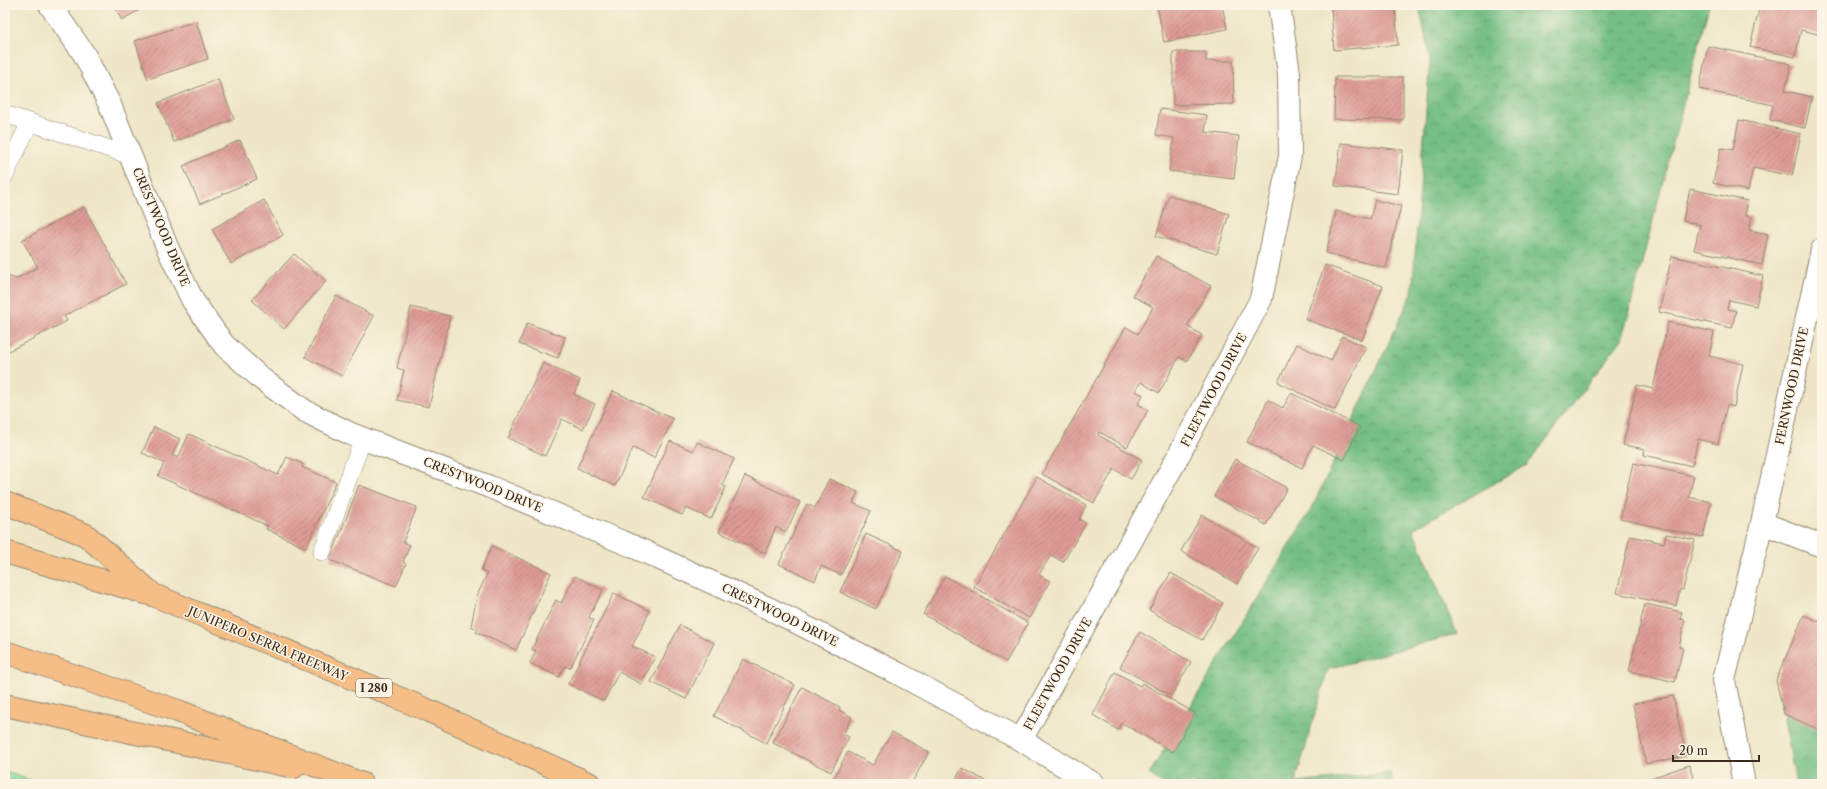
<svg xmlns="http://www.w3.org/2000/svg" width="1827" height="789" font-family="'Libre Caslon Text',serif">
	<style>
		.forest { fill: url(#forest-crowns); stroke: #587451 }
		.cemetery { fill: url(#cemetery-stones); stroke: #66845e }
		.building { fill: url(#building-hatch) }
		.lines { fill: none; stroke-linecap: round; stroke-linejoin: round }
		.service-casing { stroke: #948872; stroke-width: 18 }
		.minor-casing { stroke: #948872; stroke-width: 24 }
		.tertiary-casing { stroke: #948872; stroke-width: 24 }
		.motorway-casing { stroke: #948872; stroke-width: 24 }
		.service { stroke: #fff; stroke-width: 17 }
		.minor { stroke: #fff; stroke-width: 22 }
		.tertiary { stroke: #fff; stroke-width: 22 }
		.motorway { stroke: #f6be87; stroke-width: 22 }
		.labels { text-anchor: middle; stroke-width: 3; stroke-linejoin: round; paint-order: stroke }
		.shield { fill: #fcf5e5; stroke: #75675a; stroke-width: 1 }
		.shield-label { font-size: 11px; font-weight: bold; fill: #3b2a1e }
		.street-label { font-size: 12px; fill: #3b2a1e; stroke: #fcf5e5 }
	</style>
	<defs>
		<pattern id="forest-crowns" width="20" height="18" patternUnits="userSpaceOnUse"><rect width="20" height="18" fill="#74be84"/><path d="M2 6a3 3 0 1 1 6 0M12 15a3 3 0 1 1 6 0" fill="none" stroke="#609b6b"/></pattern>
		<pattern id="cemetery-stones" width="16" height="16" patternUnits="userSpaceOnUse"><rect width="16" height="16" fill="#90df9d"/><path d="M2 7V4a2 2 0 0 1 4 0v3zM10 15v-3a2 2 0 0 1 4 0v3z" fill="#7dc087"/></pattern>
		<pattern id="building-hatch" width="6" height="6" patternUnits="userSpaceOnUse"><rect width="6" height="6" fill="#de9b95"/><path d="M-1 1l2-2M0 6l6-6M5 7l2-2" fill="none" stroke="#b57f79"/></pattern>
	</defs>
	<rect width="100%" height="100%" fill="#fcf5e5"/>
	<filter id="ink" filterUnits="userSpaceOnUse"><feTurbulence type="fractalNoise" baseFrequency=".025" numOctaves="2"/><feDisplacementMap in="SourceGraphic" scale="8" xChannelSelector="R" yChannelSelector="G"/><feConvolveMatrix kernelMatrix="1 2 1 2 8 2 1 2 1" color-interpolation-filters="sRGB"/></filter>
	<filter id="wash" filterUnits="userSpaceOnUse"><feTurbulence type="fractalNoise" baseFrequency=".012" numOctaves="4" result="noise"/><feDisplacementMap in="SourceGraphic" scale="16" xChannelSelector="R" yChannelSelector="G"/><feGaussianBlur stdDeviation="0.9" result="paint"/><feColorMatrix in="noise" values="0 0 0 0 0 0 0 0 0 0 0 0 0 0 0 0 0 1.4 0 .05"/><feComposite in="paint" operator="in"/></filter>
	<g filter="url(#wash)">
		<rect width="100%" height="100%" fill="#eee6c6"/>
		<path class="forest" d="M1419 5H1709L1622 339 1527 465 1413 529 1457 634 1328 669 1295 783 1390 773 1393 784H1163L1149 774 1312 508 1412 293 1430 59Z
			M1781 702 1822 717V784H1796Z"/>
		<path class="cemetery" d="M5 772 42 784H5Z"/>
		<g id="blocks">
			<path class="building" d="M113 5H148L122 20Z
				M1157 5H1222L1227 29 1164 42Z
				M1368 5H1395L1398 45 1334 50 1331 8Z
				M1760 5H1822V35L1801 30 1795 57 1750 47Z
				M196 21 208 59 148 79 135 41Z
				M1708 46 1791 64 1785 91 1812 97 1805 128 1770 120 1773 105 1699 89Z
				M1173 52H1206V61H1233L1234 104 1173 105Z
				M1335 77H1403V120L1334 119Z
				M218 79 234 119 174 142 158 103Z
				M1160 109 1207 115 1205 132 1239 136 1234 179 1169 171 1174 138 1156 135Z
				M1739 120 1801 134 1792 176 1753 168 1748 191 1713 183 1721 148 1733 150Z
				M240 140 257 179 200 204 183 166Z
				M1341 143 1403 150 1398 194 1335 186Z
				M1690 189 1748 201 1745 215 1752 217 1749 230 1768 234 1762 265 1694 250 1700 225 1683 221Z
				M1169 195 1229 214 1217 254 1156 236Z
				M264 200 283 235 231 264 212 229Z
				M1375 200 1401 206 1386 268 1326 253 1336 211 1370 219Z
				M84 207 126 284 64 316 67 321 5 353V275L16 279 38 267 22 240Z
				M294 254 326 281 284 329 252 300Z
				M1156 256 1211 286 1187 326 1202 335 1187 361 1179 357 1159 393 1141 382 1135 391 1143 395 1138 404 1148 410 1127 447 1099 432 1098 435 1142 460 1131 479 1114 469 1094 503 1042 474 1126 327 1138 334 1153 307 1133 296Z
				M1672 256 1763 276 1756 306 1729 300 1727 309 1736 311 1732 328 1659 312Z
				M1325 265 1383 286 1362 340 1305 319Z
				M336 296 374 316 342 376 305 357Z
				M411 307 450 316 429 407 397 400 404 370 397 368Z
				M1668 322 1714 332 1709 356 1743 364 1734 407 1727 405 1718 444 1698 439 1692 466 1644 455 1645 449 1623 445 1637 385 1653 389Z
				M527 323 565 337 558 358 519 344Z
				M1342 336 1366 347 1335 410 1278 382 1297 344 1331 361Z
				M543 363 580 380 574 394 595 404 583 429 562 419 545 456 508 438Z
				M613 391 673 419 654 458 633 448 615 486 577 468Z
				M1291 393 1360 427 1344 460 1313 445 1302 468 1247 442 1268 400 1283 408Z
				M154 427 180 439 172 455 178 458 189 434 278 475 287 457 303 464 302 467 336 482 306 548 266 529 268 526 158 476 164 463 142 453Z
				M670 441 693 451 697 442 734 459 722 485 726 487 711 519 686 508 682 515 644 497Z
				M1235 459 1287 488 1266 525 1214 496Z
				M1633 463 1694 476 1689 497 1711 502 1703 537 1620 519Z
				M745 476 800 502 786 532 776 527 765 553 719 532Z
				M1037 477 1086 505 1079 519 1086 523 1063 562 1051 555 1039 575 1050 581 1029 618 974 587Z
				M829 479 858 492 853 503 871 511 841 575 821 566 815 581 779 564 807 504 815 508Z
				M359 485 417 507 403 542 410 545 403 562 406 564 396 586 330 560Z
				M1202 515 1258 548 1237 584 1181 551Z
				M866 534 903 551 876 609 840 592Z
				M1666 534 1695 540 1683 590 1680 589 1676 606 1617 593 1630 536 1664 543Z
				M492 546 551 573 516 650 476 632 478 629 471 626 477 596 487 574 481 570Z
				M1171 573 1223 603 1202 640 1149 610Z
				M575 576 603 590 589 617 594 620 570 668 565 666 559 677 530 663 536 651 532 649 556 600 561 603Z
				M945 576 1028 623 1006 662 923 614Z
				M614 593 650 611 632 646 655 657 641 684 619 672 604 701 568 684Z
				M1645 604 1682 612 1680 619 1685 620 1679 647 1683 648 1675 682 1629 671Z
				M1804 615 1822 623V731L1784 714 1776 680Z
				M680 625 714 643 686 699 651 682Z
				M1140 632 1191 662 1171 696 1120 667Z
				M743 659 795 685 766 743 714 716Z
				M1115 672 1140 686 1142 683 1195 713 1173 752 1122 723 1118 730 1093 715Z
				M802 687 840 707 839 710 852 717 843 734 849 737 831 772 773 743Z
				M1673 696 1686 756 1646 764 1633 704Z
				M892 732 929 752 911 784H830L848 752 873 765Z
				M1689 765 1695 784H1650L1648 779Z
				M962 768 991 784H953Z"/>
		</g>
	</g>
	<g filter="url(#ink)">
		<use href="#blocks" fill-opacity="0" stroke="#948872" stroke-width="1"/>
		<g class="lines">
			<defs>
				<path id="service" d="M5 114 131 156
					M5 175 30 122
					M322 552 363 438"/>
				<path id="minor" d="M1822 250 1762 523 1822 546
					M1021 740 1176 460 1261 299 1290 156 1289 73 1279 5
					M1744 784 1724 680 1762 523"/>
				<path id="tertiary" d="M50 5 84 54 110 105 167 247 193 301 224 345 263 380 305 411 351 434 490 487 632 546 770 609 899 674 1021 740 1094 784"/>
				<path id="motorway" d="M5 503 86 535 150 592
					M5 552 156 596 425 709 590 784
					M5 652 178 711 362 784
					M5 705 294 767"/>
			</defs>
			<use href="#service" class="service-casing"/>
			<use href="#minor" class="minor-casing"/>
			<use href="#tertiary" class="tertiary-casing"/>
			<use href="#motorway" class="motorway-casing"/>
			<use href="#service" class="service"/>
			<use href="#minor" class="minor"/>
			<use href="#tertiary" class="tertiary"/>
			<use href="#motorway" class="motorway"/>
		</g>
	</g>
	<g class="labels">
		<rect class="shield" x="356" y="679" width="36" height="18" rx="3"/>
		<g class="shield-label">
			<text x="374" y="692">I 280</text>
		</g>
		<g class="street-label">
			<text transform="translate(161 227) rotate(67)" y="4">CRESTWOOD DRIVE</text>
			<text transform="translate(1792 386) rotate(-78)" y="4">FERNWOOD DRIVE</text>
			<text transform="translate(1214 390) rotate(-62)" y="4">FLEETWOOD DRIVE</text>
			<text transform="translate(483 485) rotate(22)" y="4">CRESTWOOD DRIVE</text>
			<text transform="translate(780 615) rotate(26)" y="4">CRESTWOOD DRIVE</text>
			<text transform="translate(268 644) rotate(23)" y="4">JUNIPERO SERRA FREEWAY</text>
			<text transform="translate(1058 674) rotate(-61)" y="4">FLEETWOOD DRIVE</text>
		</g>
	</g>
	<rect width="1827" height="789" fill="none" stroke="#fcf5e5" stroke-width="20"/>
	<path d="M1673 755v6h86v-6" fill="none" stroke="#3b2a1e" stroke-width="2"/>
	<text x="1679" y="755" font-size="12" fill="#3b2a1e" stroke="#fcf5e5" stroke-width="3" paint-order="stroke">20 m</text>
</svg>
